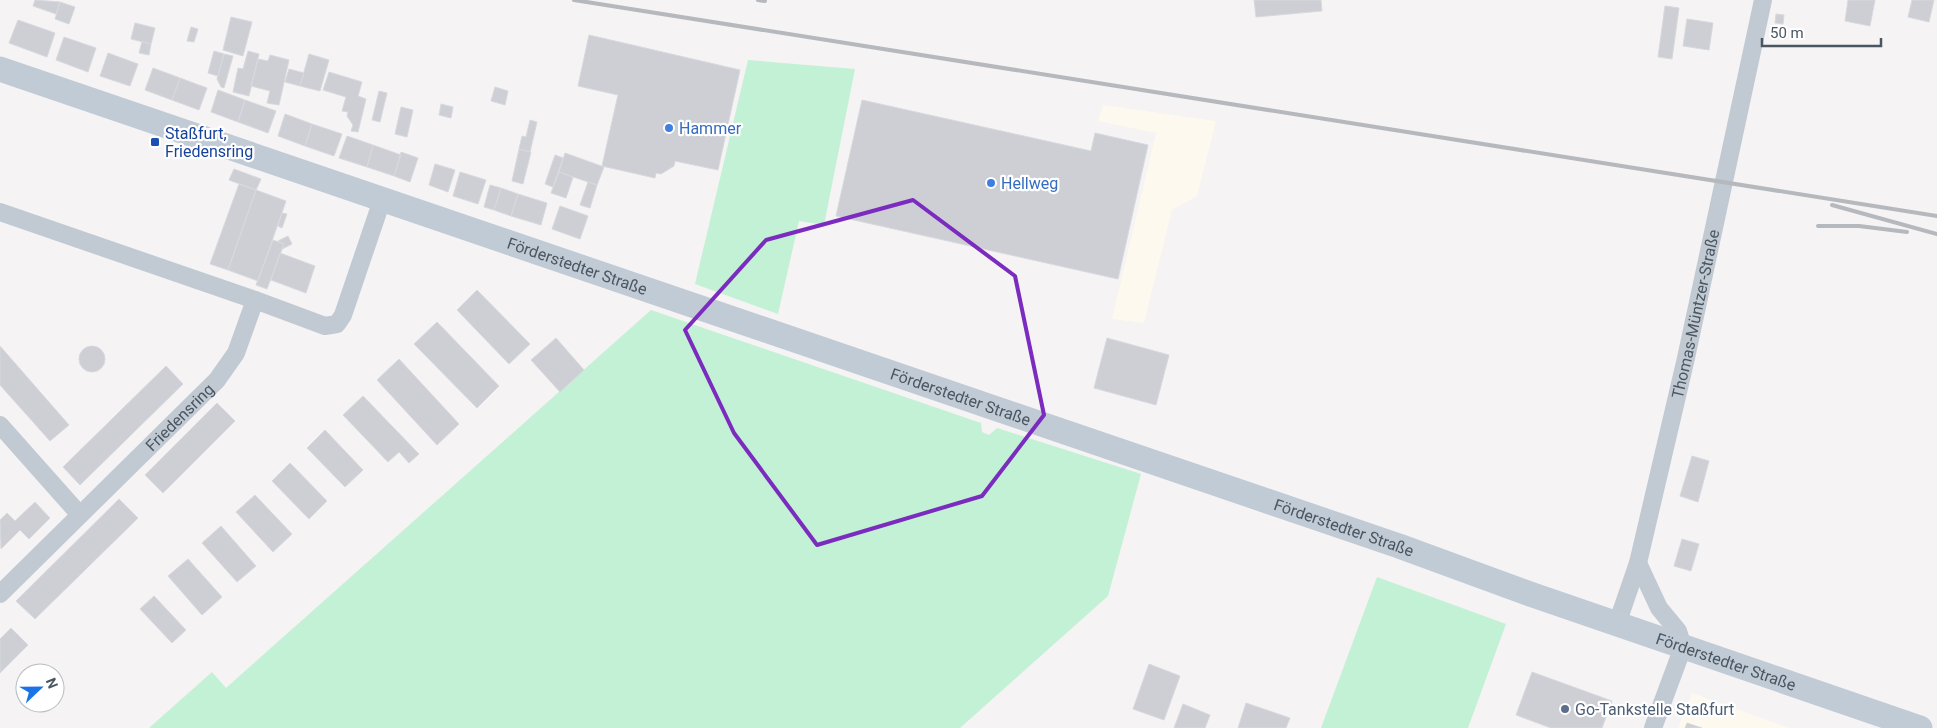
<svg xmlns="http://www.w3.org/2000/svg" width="1937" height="728" font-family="Roboto,sans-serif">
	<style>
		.commercial { fill: #fdf9ef }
		.green { fill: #c3f1d5 }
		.building { fill: #cdcfd5; stroke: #d7d9de }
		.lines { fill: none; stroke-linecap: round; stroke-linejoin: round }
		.minor { stroke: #c1cad2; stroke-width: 18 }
		.secondary { stroke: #c1cbd6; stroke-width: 25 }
		.rail { stroke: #b5b8bd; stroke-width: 4 }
		.marked { fill: none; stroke: #7b2cbf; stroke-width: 4; stroke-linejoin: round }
		.shop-dot { fill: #3f7fe0; stroke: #fff; stroke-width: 2 }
		.transit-dot { fill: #1a4fb4; stroke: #fff; stroke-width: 2 }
		.service-dot { fill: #5c6f8a; stroke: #fff; stroke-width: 2 }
		.labels { text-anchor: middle; stroke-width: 4.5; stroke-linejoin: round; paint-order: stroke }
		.shop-label { font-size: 16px; fill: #366cbe; stroke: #fff; text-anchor: start }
		.transit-label { font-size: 16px; fill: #164399; stroke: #fff; text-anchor: start }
		.street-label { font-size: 16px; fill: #4a5661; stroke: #fff }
		.service-label { font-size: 16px; fill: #4e5e75; stroke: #fff; text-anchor: start }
	</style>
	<rect width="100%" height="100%" fill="#f5f3f3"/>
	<path class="commercial" d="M1103 105 1216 121 1197 196 1172 210 1144 323 1112 319 1156 133 1098 121Z
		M1692 693 1789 728H1678Z"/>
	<path class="green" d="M748 60 855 69 824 225 799 221 778 314 695 284Z
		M651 310 981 423 982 432 989 435 997 428 1141 474 1108 596 960 728H149L212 672 226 688Z
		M1377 577 1506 624 1468 728H1321Z"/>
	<path class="building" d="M35 0 60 2 56 14 33 6Z
		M1254 0H1321L1322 11 1256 17Z
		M1848 0H1875L1870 26 1845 21Z
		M1912 0H1934L1929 22 1908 17Z
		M60 2 75 7 69 24 55 19Z
		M1665 6 1679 8 1672 59 1658 57Z
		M1776 14 1784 15 1783 24 1775 23Z
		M231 17 252 22 243 56 223 50Z
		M1687 19 1713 23 1709 50 1683 46Z
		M18 20 55 33 47 57 9 43Z
		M135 23 155 28 151 44 131 39Z
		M191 27 198 29 194 42 187 41Z
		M589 35 740 70 718 170 675 161 674 166 661 174 656 173 655 178 602 166 618 95 578 86Z
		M64 37 96 48 88 72 56 60Z
		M142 42 151 44 149 55 139 53Z
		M214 51 224 54 218 76 208 73Z
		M248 51 259 54 249 96 233 92 238 68 243 69Z
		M108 53 138 64 130 86 100 76Z
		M224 54 233 56 224 88 221 87 217 79Z
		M309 54 329 60 320 91 300 86Z
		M270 55 289 60 279 105 267 103 270 91 251 86 258 59 268 61Z
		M153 68 180 78 172 100 145 90Z
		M289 69 304 73 300 86 285 82Z
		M329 72 362 82 358 96 366 99 358 132 351 131 353 125 347 116 348 112 342 111 346 97 323 90Z
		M180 78 207 88 199 110 172 100Z
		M495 87 508 91 505 105 491 101Z
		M218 90 245 100 238 122 211 112Z
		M379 91 387 93 380 122 372 120Z
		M245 100 276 111 268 133 238 122Z
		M862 100 1091 151 1095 133 1148 145 1118 279 836 216Z
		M441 104 453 107 451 118 439 115Z
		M401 107 413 110 407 137 395 134Z
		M285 114 312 124 305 146 278 136Z
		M530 120 537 122 530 152 519 149 522 136 526 137Z
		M312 124 342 134 334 156 305 146Z
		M347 136 373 145 367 167 339 158Z
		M373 145 401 155 394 176 367 167Z
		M519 149 531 152 523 184 512 181Z
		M401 152 418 158 410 182 394 176Z
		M565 153 604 167 597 185 559 172Z
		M555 155 563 158 553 187 545 184Z
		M435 164 455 170 448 192 429 185Z
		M234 169 261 179 256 190 229 180Z
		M460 172 486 180 478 204 453 196Z
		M559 172 573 177 566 198 551 193Z
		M588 182 597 185 590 208 580 205Z
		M239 184 256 190 228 270 210 264Z
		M490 185 501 188 494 210 484 207Z
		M501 188 518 194 511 216 494 210Z
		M256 190 286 201 258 281 228 270Z
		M518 194 547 203 541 225 511 216Z
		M560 206 588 216 580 239 552 229Z
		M282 213 287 214 282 228 278 226Z
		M288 236 292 244 282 249 284 244 278 241Z
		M273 240 284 244 267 289 256 285Z
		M280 253 315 266 306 293 271 280Z
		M477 290 530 344 509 364 457 310Z
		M437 322 499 386 477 408 414 344Z
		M556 338 584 370 560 392 531 360Z
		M1107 338 1169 355 1156 405 1094 388Z
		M79 359a13 13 0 1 1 26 0a13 13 0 1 1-26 0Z
		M0 346 69 425 50 441 0 385Z
		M399 359 459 424 437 445 377 380Z
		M166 366 183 384 80 485 63 467Z
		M363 396 419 454 409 463 399 452 388 462 343 415Z
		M217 403 235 421 163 493 145 475Z
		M325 430 363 470 345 487 307 448Z
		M1692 456 1709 461 1698 502 1680 496Z
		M290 463 327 501 309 519 272 481Z
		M255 495 292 534 273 552 236 512Z
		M119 499 138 518 35 619 16 601Z
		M35 502 50 518 29 539 20 530 1 549 0 520 7 513 15 521Z
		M221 526 256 566 237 582 202 543Z
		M1682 539 1699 544 1691 571 1674 566Z
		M188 559 222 597 202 615 168 576Z
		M154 596 186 630 172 643 140 609Z
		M11 628 28 645 0 673V639Z
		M1149 664 1180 676 1164 720 1133 709Z
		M1532 672 1612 701 1602 728H1551L1516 715Z
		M1246 703 1290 718 1286 728H1238Z
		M1183 704 1210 715 1205 728H1174Z
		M1687 723 1702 728H1685Z"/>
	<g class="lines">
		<g class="minor">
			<path d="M0 212 255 300"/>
			<path d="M0 425 80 515"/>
			<path d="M1638 563 1659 608 1678 631 1683 647 1653 728"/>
			<path id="s1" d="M0 594 217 380 236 353 255 300 325 326 337 324 343 315 382 200"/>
			<path id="s2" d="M1617 624 1638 563 1686 358 1763 0"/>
		</g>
		<path class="secondary" id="s3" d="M0 69 1399 546 1530 594 1920 728"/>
		<path class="rail" d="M574 0 1937 216
			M758 0 765 1
			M1832 205 1937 234
			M1818 226H1859L1907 232"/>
	</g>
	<path class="marked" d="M913 200 1015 276 1044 415 982 496 817 545 734 433 685 330 766 240Z"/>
	<g class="shop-dot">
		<circle cx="669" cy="128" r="5"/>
		<circle cx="991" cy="183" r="5"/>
	</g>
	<rect class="transit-dot" x="150" y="137" width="10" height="10" rx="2.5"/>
	<circle class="service-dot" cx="1565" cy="709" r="5"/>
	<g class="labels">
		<g class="shop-label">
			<text x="679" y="134">Hammer</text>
			<text x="1001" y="189">Hellweg</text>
		</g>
		<g class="transit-label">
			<text x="165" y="139">Staßfurt,<tspan x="165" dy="18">Friedensring</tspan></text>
		</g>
		<g class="street-label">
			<text dy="6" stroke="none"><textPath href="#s3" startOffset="610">Förderstedter Straße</textPath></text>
			<text dy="6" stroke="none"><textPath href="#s2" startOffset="320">Thomas-Müntzer-Straße</textPath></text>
			<text dy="6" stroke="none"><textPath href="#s3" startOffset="1015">Förderstedter Straße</textPath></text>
			<text dy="6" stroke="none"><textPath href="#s1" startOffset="252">Friedensring</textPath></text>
			<text dy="6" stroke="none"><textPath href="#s3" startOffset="1420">Förderstedter Straße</textPath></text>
			<text dy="6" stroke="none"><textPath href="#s3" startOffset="1825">Förderstedter Straße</textPath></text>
		</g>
		<g class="service-label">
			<text x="1575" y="715">Go-Tankstelle Staßfurt</text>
		</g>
	</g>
	<g transform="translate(40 688) rotate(68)"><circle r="24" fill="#ffffff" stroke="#b7bbc0"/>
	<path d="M0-4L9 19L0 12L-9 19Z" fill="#1a73e8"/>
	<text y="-8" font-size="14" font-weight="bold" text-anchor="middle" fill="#4a5661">N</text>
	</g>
	<path d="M1762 38v8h119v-8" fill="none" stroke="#4a5661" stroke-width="2.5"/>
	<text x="1770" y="38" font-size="15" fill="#4a5661" stroke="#ffffff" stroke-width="4" paint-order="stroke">50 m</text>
</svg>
